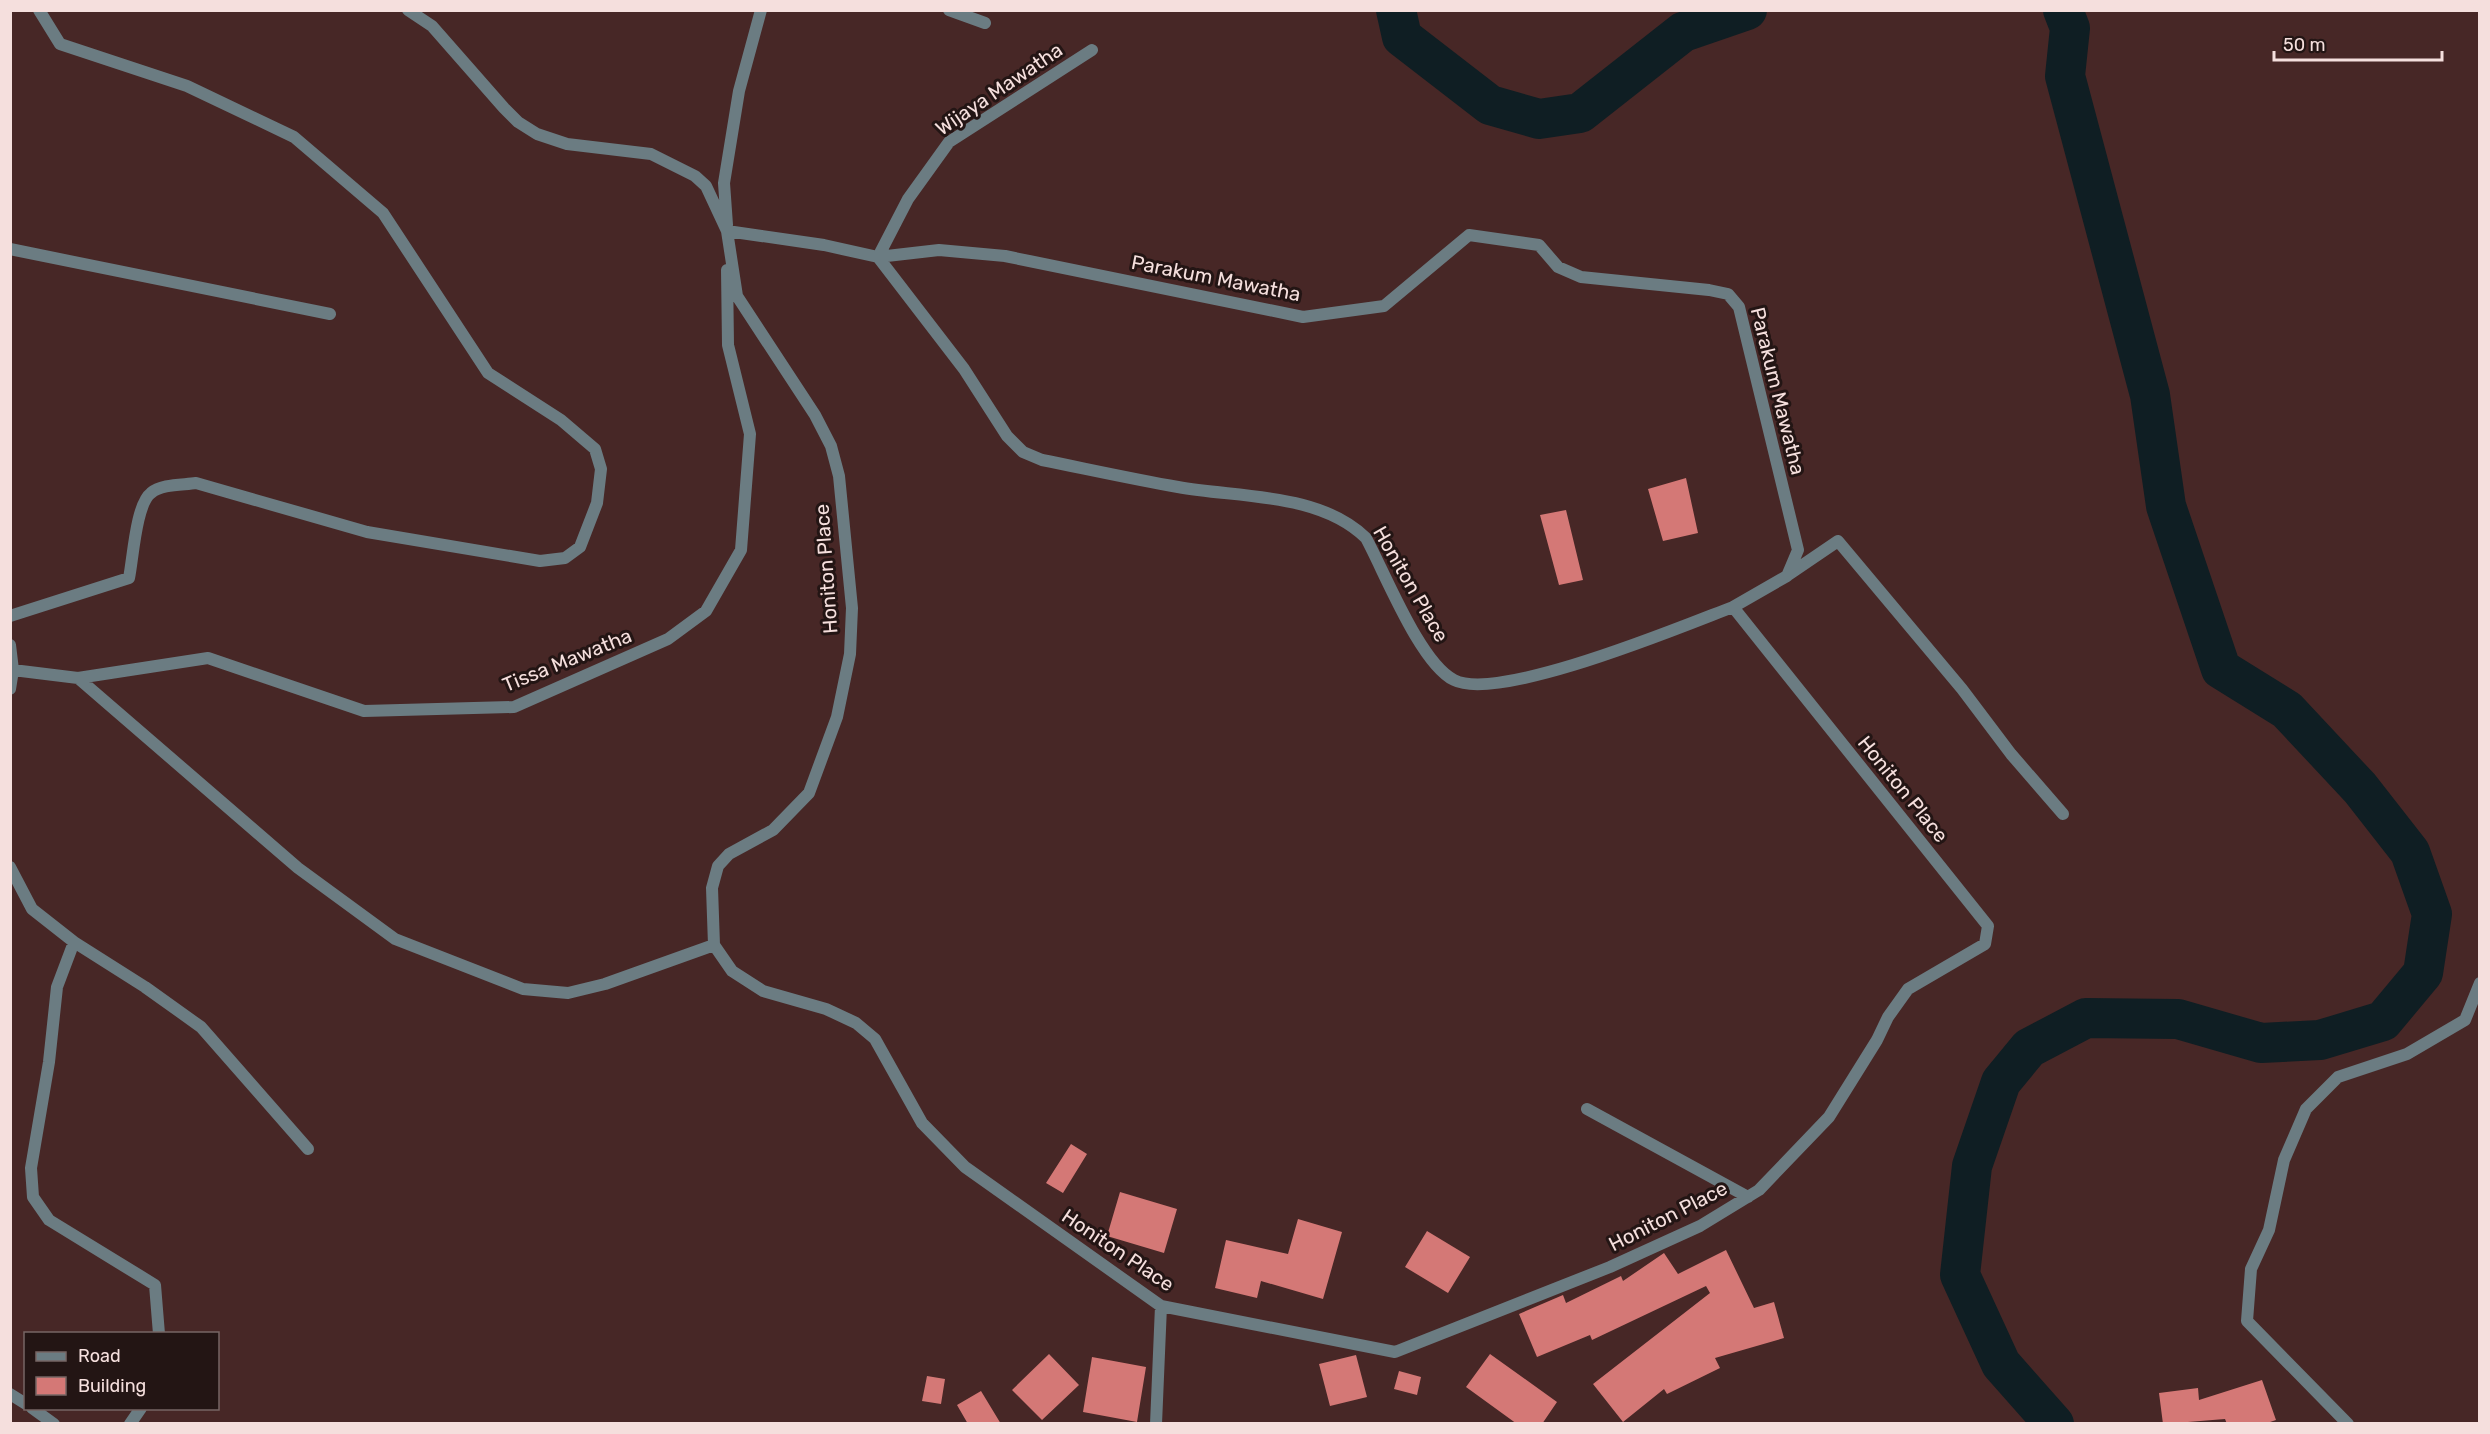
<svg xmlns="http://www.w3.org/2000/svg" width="2490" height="1434" font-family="Rubik,sans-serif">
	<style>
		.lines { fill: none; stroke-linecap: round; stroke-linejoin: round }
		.river { stroke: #0f1e23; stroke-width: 40 }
		.building { fill: #d47876 }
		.minor { stroke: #6b7c82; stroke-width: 12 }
		.labels { text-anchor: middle; stroke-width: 6; stroke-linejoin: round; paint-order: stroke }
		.street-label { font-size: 20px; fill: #f5dfdd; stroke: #231514 }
	</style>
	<rect width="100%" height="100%" fill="#472726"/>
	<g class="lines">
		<path class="river" d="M1396 10 1402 37 1490 105 1539 119 1580 113 1683 32 1747 10
			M2054 1424 2001 1364 1960 1275 1972 1166 2001 1082 2029 1048 2086 1018 2178 1019 2261 1043 2320 1040 2383 1021 2423 973 2432 914 2410 852 2360 788 2287 710 2221 669 2166 506 2150 395 2065 76 2070 28 2063 10"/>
	</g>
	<path class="building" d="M1686 478 1698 533 1663 541 1648 489Z
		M1566 510 1583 580 1559 585 1540 515Z
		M1071 1144 1087 1154 1063 1193 1046 1183Z
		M1120 1192 1177 1209 1164 1253 1107 1236Z
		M1298 1219 1342 1232 1323 1299 1261 1281 1257 1298 1215 1288 1226 1240 1288 1254Z
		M1427 1231 1470 1257 1448 1293 1405 1267Z
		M1726 1250 1754 1308 1774 1302 1784 1338 1715 1358 1720 1368 1667 1394 1664 1389 1623 1422 1593 1384 1710 1293 1706 1286 1592 1340 1590 1335 1537 1357 1519 1314 1563 1295 1566 1303 1621 1276 1623 1281 1664 1253 1678 1274Z
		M1049 1354 1079 1385 1042 1420 1012 1390Z
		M1490 1354 1557 1402 1542 1424H1517L1466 1387Z
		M1356 1355 1367 1397 1330 1406 1319 1364Z
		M1092 1357 1146 1367 1137 1422 1083 1412Z
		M1399 1371 1421 1377 1417 1395 1394 1389Z
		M927 1376 945 1379 941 1404 922 1401Z
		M2262 1380 2276 1420 2264 1424H2227L2225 1419 2163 1424 2159 1393 2198 1388 2199 1400Z
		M981 1391 1001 1424H968L957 1405Z"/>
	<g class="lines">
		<path class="minor" d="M408 10 432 26 504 108 518 122 537 134 567 144 651 154 695 176 706 186 727 231 737 296 815 415 831 446 839 476 852 608 850 654 837 717 809 793 773 830 729 854 718 866 712 888 714 945 732 971 763 991 826 1009 856 1023 875 1039 922 1123 965 1167 1161 1306 1395 1352 1610 1267 1700 1226 1759 1190 1829 1117 1877 1040 1888 1017 1908 989 1985 944 1988 926 1733 607C1683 626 1499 703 1454 680 1420 663 1385 573 1366 538 1319 492 1238 498 1178 487 1132 479 1087 469 1042 460L1023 452 1007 436 964 369 878 257 824 245 727 231
			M949 10 985 23
			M727 225 724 183 739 91 761 10
			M10 249 330 314
			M878 257 939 250 1005 256 1303 317 1384 306 1469 235 1539 245 1558 267 1581 277 1709 290 1728 294 1739 307 1798 550 1787 576 1733 607
			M878 257 908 199 949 142 1092 50
			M1788 575 1838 541 1962 689 2011 754 2063 814
			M10 616 129 578C133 559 136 504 151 493 161 484 183 485 196 483L367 532 540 561 565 558 580 547 597 503 601 469 595 449 561 420 488 373 383 213 294 137 187 86 60 44 39 10
			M10 645 13 670 10 689
			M13 670 78 678 208 658 364 711 514 707 668 639 706 611 741 550 750 434 728 345 727 270
			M78 678 298 868 395 939 523 989 568 993 605 984 714 945
			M10 867 32 909 74 942 57 987 49 1062 31 1168 33 1197 49 1220 155 1285 159 1334
			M74 942 145 987 201 1027 308 1149
			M1587 1109 1748 1197
			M10 1394 26 1404
			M32 1408 54 1424
			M130 1424 141 1408
			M1156 1424 1161 1306
			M2348 1424 2247 1321 2251 1269 2269 1230 2284 1160 2306 1109 2338 1077 2407 1054 2465 1020 2480 983"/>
	</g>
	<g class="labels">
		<g class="street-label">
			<text transform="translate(999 89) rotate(-34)" y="7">Wijaya Mawatha</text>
			<text transform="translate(1216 278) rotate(11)" y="7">Parakum Mawatha</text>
			<text transform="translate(1778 391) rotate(76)" y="7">Parakum Mawatha</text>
			<text transform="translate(826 569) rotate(-94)" y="7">Honiton Place</text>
			<text transform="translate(1411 584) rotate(60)" y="7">Honiton Place</text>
			<text transform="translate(567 660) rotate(-22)" y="7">Tissa Mawatha</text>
			<text transform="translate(1903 789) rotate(51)" y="7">Honiton Place</text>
			<text transform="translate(1668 1216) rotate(-27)" y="7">Honiton Place</text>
			<text transform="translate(1118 1250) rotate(34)" y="7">Honiton Place</text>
		</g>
	</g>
	<rect width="2490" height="1434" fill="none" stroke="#f5dfdd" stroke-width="24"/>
	<rect x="24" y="1332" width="195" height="78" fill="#231514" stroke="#776664" stroke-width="1.5"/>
	<rect x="36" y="1352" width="30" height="9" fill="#6b7c82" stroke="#776664" stroke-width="1.5"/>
	<text x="78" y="1362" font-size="18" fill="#f5dfdd">Road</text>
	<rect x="36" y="1377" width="30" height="18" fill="#d47876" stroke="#776664" stroke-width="1.5"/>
	<text x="78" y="1392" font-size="18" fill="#f5dfdd">Building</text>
	<path d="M2274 51v9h168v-9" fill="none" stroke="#f5dfdd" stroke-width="3"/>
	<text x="2283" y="51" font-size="18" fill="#f5dfdd" stroke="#231514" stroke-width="4.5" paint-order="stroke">50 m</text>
</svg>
